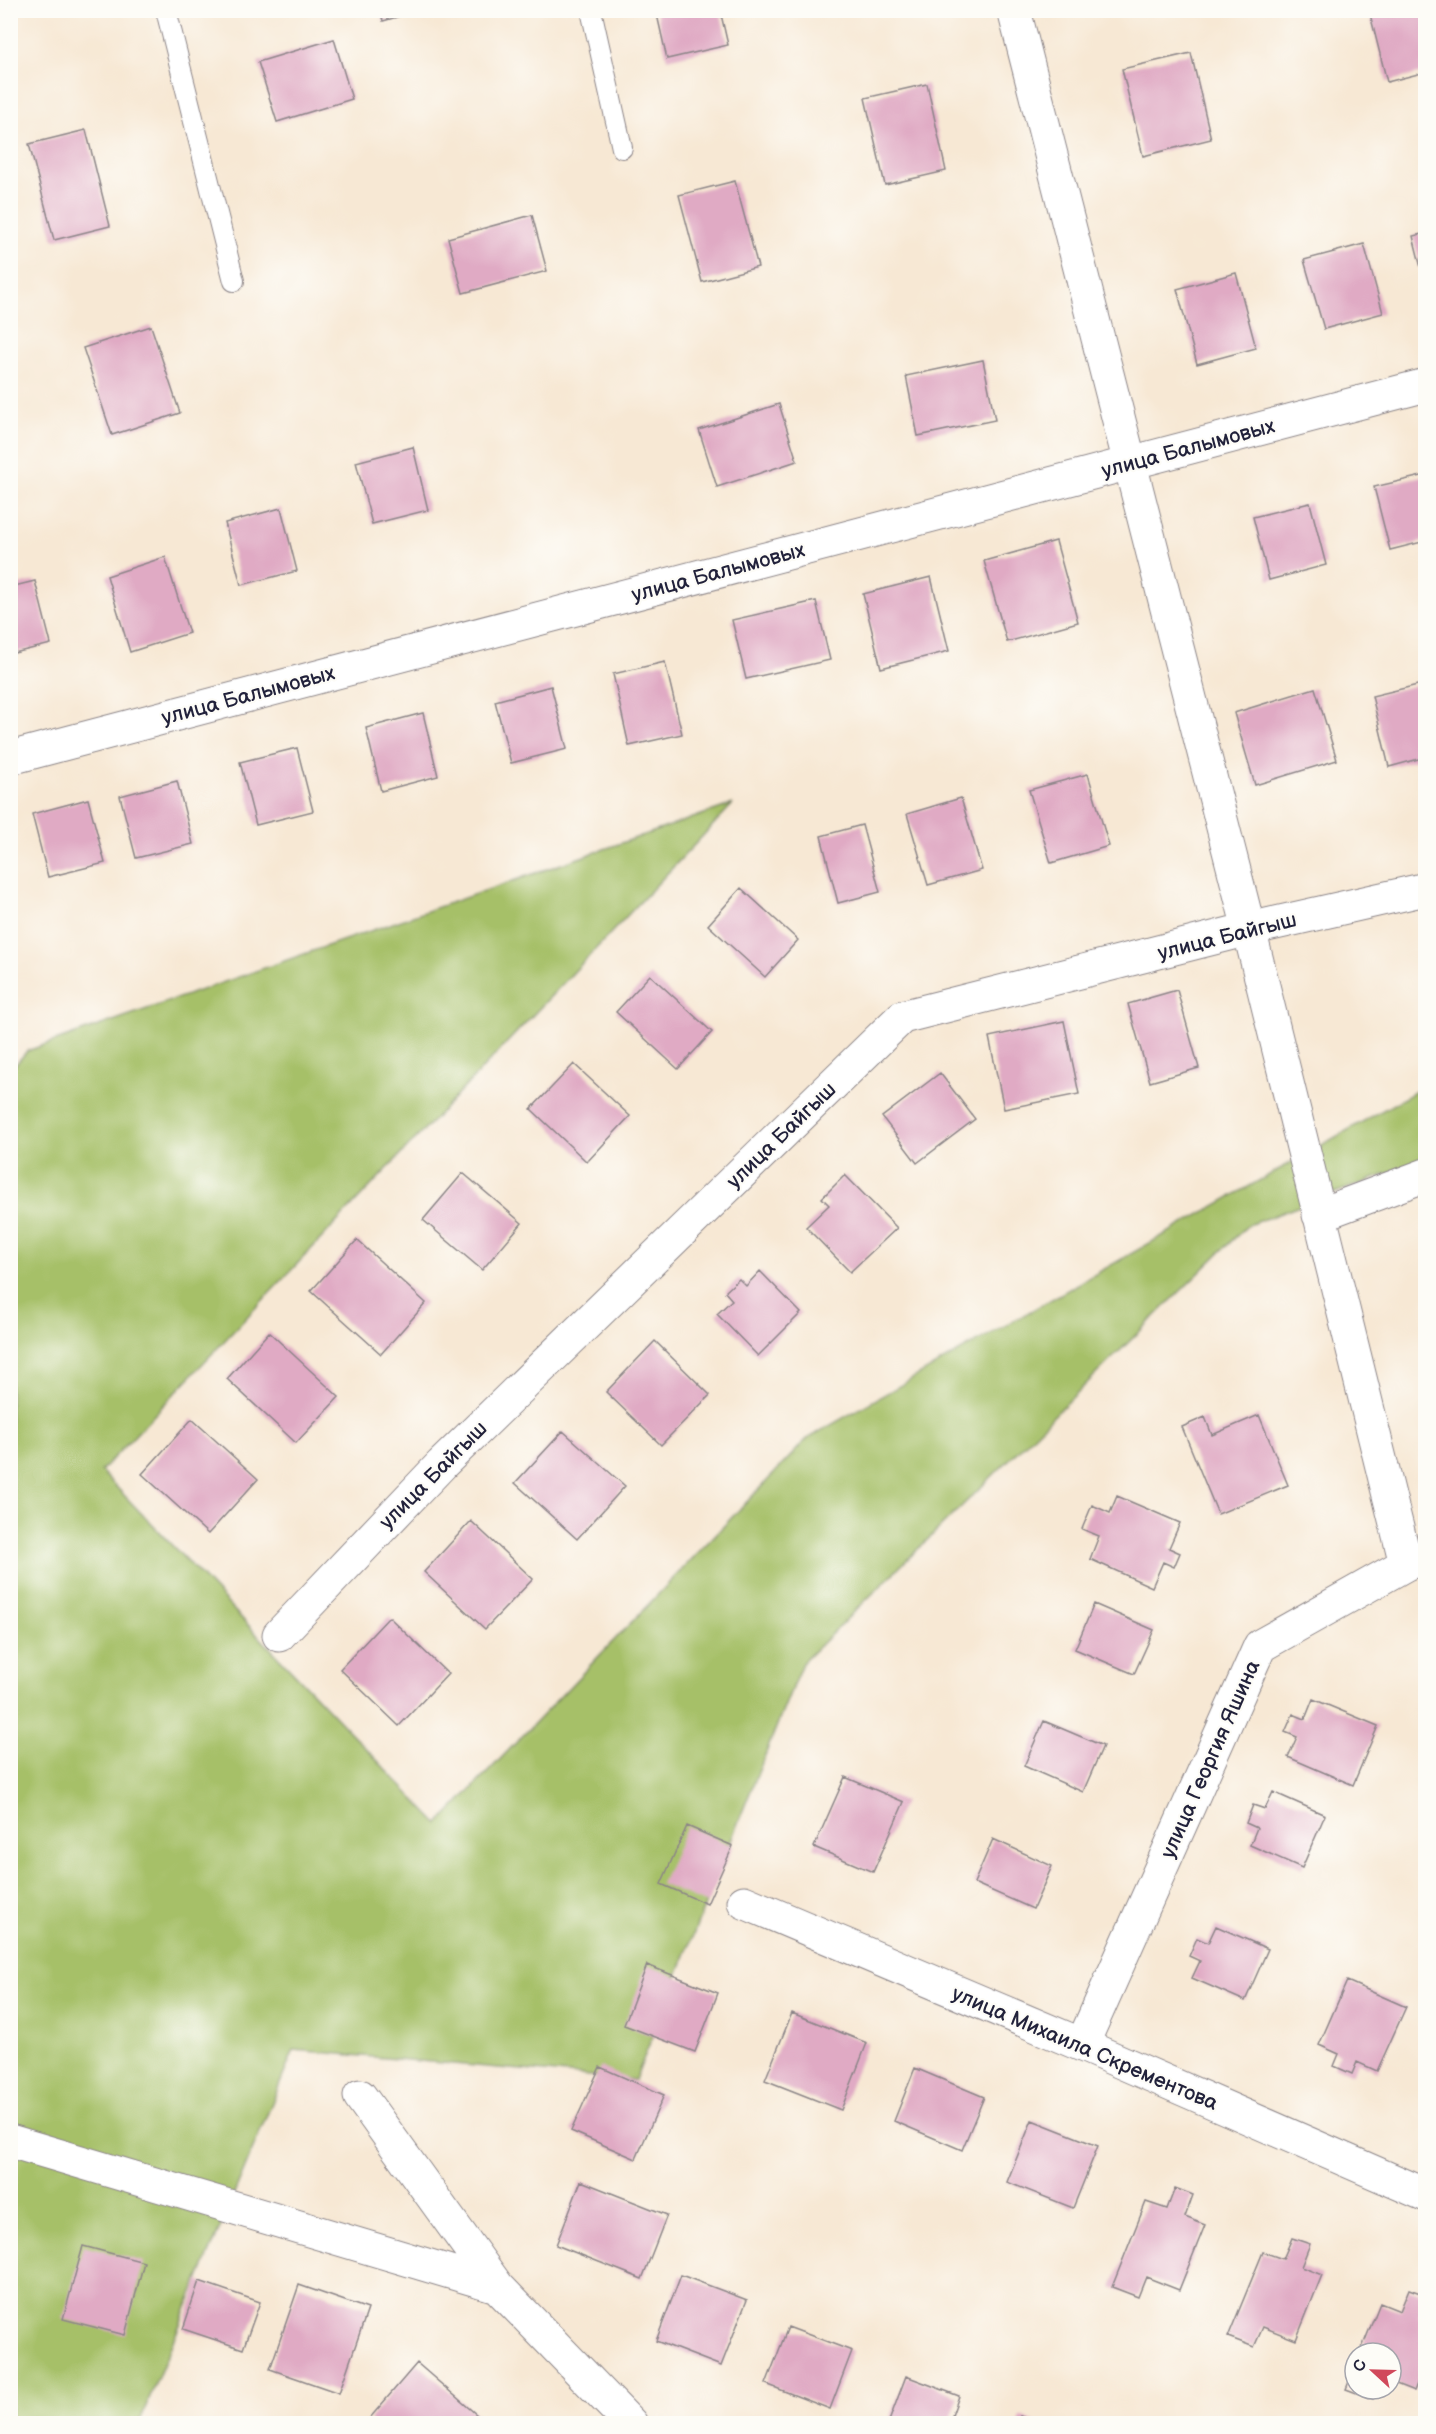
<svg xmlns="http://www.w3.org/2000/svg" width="1436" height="2434" font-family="'Balsamiq Sans',sans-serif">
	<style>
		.green { fill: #a6c067; stroke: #647151; stroke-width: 1.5 }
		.building { fill: #e0aac4 }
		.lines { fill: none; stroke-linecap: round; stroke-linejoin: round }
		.service-casing { stroke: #8c8588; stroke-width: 22 }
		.minor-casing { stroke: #8c8588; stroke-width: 35 }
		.service { stroke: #fff; stroke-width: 20 }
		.minor { stroke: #fff; stroke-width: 33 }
		.labels { text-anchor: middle; stroke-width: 4.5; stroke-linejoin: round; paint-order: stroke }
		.street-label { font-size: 21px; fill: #22223b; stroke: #fdfcf7 }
	</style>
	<rect width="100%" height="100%" fill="#fdfcf7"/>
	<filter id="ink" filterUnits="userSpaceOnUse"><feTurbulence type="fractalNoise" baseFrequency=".0167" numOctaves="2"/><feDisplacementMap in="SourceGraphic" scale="12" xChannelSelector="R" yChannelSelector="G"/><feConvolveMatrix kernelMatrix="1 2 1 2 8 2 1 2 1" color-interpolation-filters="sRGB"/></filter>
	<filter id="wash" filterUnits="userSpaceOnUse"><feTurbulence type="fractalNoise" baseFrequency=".008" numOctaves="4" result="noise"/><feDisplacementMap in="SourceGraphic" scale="24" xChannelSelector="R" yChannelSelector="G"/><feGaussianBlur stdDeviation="1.35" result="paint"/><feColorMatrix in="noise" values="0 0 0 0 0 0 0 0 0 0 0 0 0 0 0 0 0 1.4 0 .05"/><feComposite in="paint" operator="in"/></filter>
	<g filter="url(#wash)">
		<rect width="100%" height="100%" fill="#f7e8d4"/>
		<path class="green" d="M733 804 101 1471 438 1824 808 1438 1425 1086V1160L1248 1225 802 1663 635 2080 294 2050 139 2423 11 2424 10 1071 27 1051Z"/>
		<g id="blocks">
			<path class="building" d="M10 10H13L16 24 10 25Z
				M380 10H418V11L383 21Z
				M656 10H720L728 45 667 59Z
				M1369 10H1426V72L1387 82Z
				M334 39 352 99 277 122 258 62Z
				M1191 53 1211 139 1143 156 1122 69Z
				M927 84 946 171 885 185 865 98Z
				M86 130 110 226 54 240 29 144Z
				M735 181 758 267 702 282 679 195Z
				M532 215 547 271 463 293 448 238Z
				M1426 233V284H1425L1413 236Z
				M1364 244 1383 313 1324 329 1304 260Z
				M1236 273 1256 348 1197 364 1177 289Z
				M151 326 180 413 112 435 83 348Z
				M983 360 995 420 918 436 906 376Z
				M779 404 797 461 717 487 699 430Z
				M413 447 428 510 372 524 356 462Z
				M1426 475V541L1390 550 1374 487Z
				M1310 503 1326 565 1269 580 1253 517Z
				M281 508 297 571 241 585 225 523Z
				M1056 541 1078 622 1007 642 984 561Z
				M165 557 189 633 130 652 107 576Z
				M931 577 949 651 881 668 863 594Z
				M35 581 51 644 10 654V587Z
				M816 601 830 660 746 679 732 620Z
				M665 662 682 734 629 746 613 674Z
				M1426 683V757L1389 767 1372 696Z
				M551 686 567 749 511 763 495 701Z
				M1315 688 1337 760 1255 785 1234 713Z
				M423 713 438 776 381 791 366 728Z
				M297 748 313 811 256 825 240 762Z
				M1088 774 1109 846 1051 863 1029 790Z
				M177 781 193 844 136 858 120 796Z
				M961 798 982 870 928 885 907 814Z
				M88 799 105 863 48 877 32 814Z
				M862 825 880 892 838 903 821 836Z
				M741 888 798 940 765 977 708 925Z
				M650 975 712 1032 678 1069 616 1012Z
				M1177 990 1199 1068 1150 1082 1128 1004Z
				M1064 1021 1079 1094 1004 1109 989 1037Z
				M574 1064 630 1116 587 1162 531 1109Z
				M940 1073 975 1119 917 1163 882 1117Z
				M463 1173 522 1223 482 1270 423 1220Z
				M845 1175 897 1228 850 1272 806 1227 829 1205 822 1198Z
				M357 1240 426 1303 381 1354 311 1291Z
				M760 1271 801 1313 758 1356 717 1314 732 1300 725 1292 739 1279 746 1286Z
				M269 1332 339 1397 296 1443 227 1379Z
				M655 1341 710 1395 661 1445 606 1392Z
				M1259 1415 1288 1485 1218 1514 1182 1427 1205 1417 1212 1435Z
				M192 1419 258 1479 208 1534 142 1474Z
				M563 1431 625 1486 577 1539 515 1483Z
				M1117 1496 1180 1523 1169 1548 1180 1553 1174 1567 1163 1562 1152 1587 1090 1559 1099 1536 1082 1529 1092 1505 1110 1513Z
				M471 1521 533 1579 485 1629 424 1572Z
				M1094 1604 1154 1630 1134 1674 1075 1649Z
				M389 1617 448 1674 399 1726 340 1669Z
				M1313 1699 1378 1726 1353 1785 1288 1757 1297 1737 1285 1732 1293 1714 1305 1719Z
				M1044 1721 1103 1746 1083 1792 1024 1766Z
				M845 1777 904 1802 873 1872 814 1847Z
				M1273 1792 1325 1815 1302 1868 1250 1845 1257 1828 1246 1823 1253 1805 1265 1809Z
				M687 1826 733 1846 707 1904 661 1884Z
				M993 1839 1052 1866 1033 1909 974 1883Z
				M1216 1926 1268 1949 1245 2001 1192 1978 1200 1961 1189 1956 1197 1938 1208 1943Z
				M647 1965 718 1993 695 2052 624 2025Z
				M1347 1981 1406 2007 1377 2071 1357 2062 1352 2074 1334 2066 1339 2054 1319 2045Z
				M792 2013 867 2043 841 2110 765 2080Z
				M600 2067 664 2095 636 2159 571 2131Z
				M915 2068 984 2097 962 2150 894 2121Z
				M1032 2120 1098 2146 1073 2208 1007 2182Z
				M581 2181 667 2215 642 2279 556 2245Z
				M1175 2188 1193 2195 1185 2217 1205 2225 1179 2290 1146 2277 1138 2297 1112 2287 1146 2202 1167 2209Z
				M1292 2238 1310 2244 1301 2267 1322 2275 1296 2340 1263 2327 1254 2347 1228 2337 1263 2252 1283 2259Z
				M83 2246 144 2262 125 2335 63 2319Z
				M681 2275 747 2300 721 2366 656 2341Z
				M199 2281 260 2302 243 2349 183 2329Z
				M299 2285 368 2309 339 2393 270 2369Z
				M1409 2289 1426 2295 1419 2318 1426 2321V2362L1414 2391 1391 2382V2353H1360L1380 2303 1400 2311Z
				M788 2327 852 2351 830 2409 766 2384Z
				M417 2363 485 2422 484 2424H373L369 2419Z
				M1355 2367V2389H1377L1373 2399 1346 2389Z
				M906 2376 959 2396 949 2424H888Z
				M1020 2416 1038 2423V2424H1018Z"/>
		</g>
	</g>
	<g filter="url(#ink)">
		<use href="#blocks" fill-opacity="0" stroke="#8c8588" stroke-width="1.5"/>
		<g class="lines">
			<defs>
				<path id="service" d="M166 10 234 281
					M591 10 622 148"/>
				<path id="minor" d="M1014 10 1249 929 1406 1564
					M10 758 1426 385
					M1319 1215 1426 1175
					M279 1635 442 1464 902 1017 1249 929 1426 889
					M744 1902 1082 2045 1426 2195
					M1082 2045 1260 1646 1406 1564 1425 1556
					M360 2096 497 2286 631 2424
					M10 2141 497 2286"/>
			</defs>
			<use href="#service" class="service-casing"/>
			<use href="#minor" class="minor-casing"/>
			<use href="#service" class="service"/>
			<use href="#minor" class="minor"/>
		</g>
	</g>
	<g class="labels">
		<g class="street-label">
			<text transform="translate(1188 448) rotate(-15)" y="7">улица Балымовых</text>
			<text transform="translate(718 572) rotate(-15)" y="7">улица Балымовых</text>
			<text transform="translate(248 695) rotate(-15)" y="7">улица Балымовых</text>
			<text transform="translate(1227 936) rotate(-14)" y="7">улица Байгыш</text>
			<text transform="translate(781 1135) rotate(-44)" y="7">улица Байгыш</text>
			<text transform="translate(433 1475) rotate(-45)" y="7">улица Байгыш</text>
			<text transform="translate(1210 1759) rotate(-66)" y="7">улица Георгия Яшина</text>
			<text transform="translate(1085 2048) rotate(23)" y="7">улица Михаила Скрементова</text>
		</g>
	</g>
	<rect width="1436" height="2434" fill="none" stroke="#fdfcf7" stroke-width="36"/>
	<g transform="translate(1373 2371) rotate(292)"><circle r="28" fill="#fdfcf7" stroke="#a5a5ac" stroke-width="1.5"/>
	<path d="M0-4.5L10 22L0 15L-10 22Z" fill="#d1495b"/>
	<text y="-9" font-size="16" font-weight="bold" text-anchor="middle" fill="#22223b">С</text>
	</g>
</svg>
